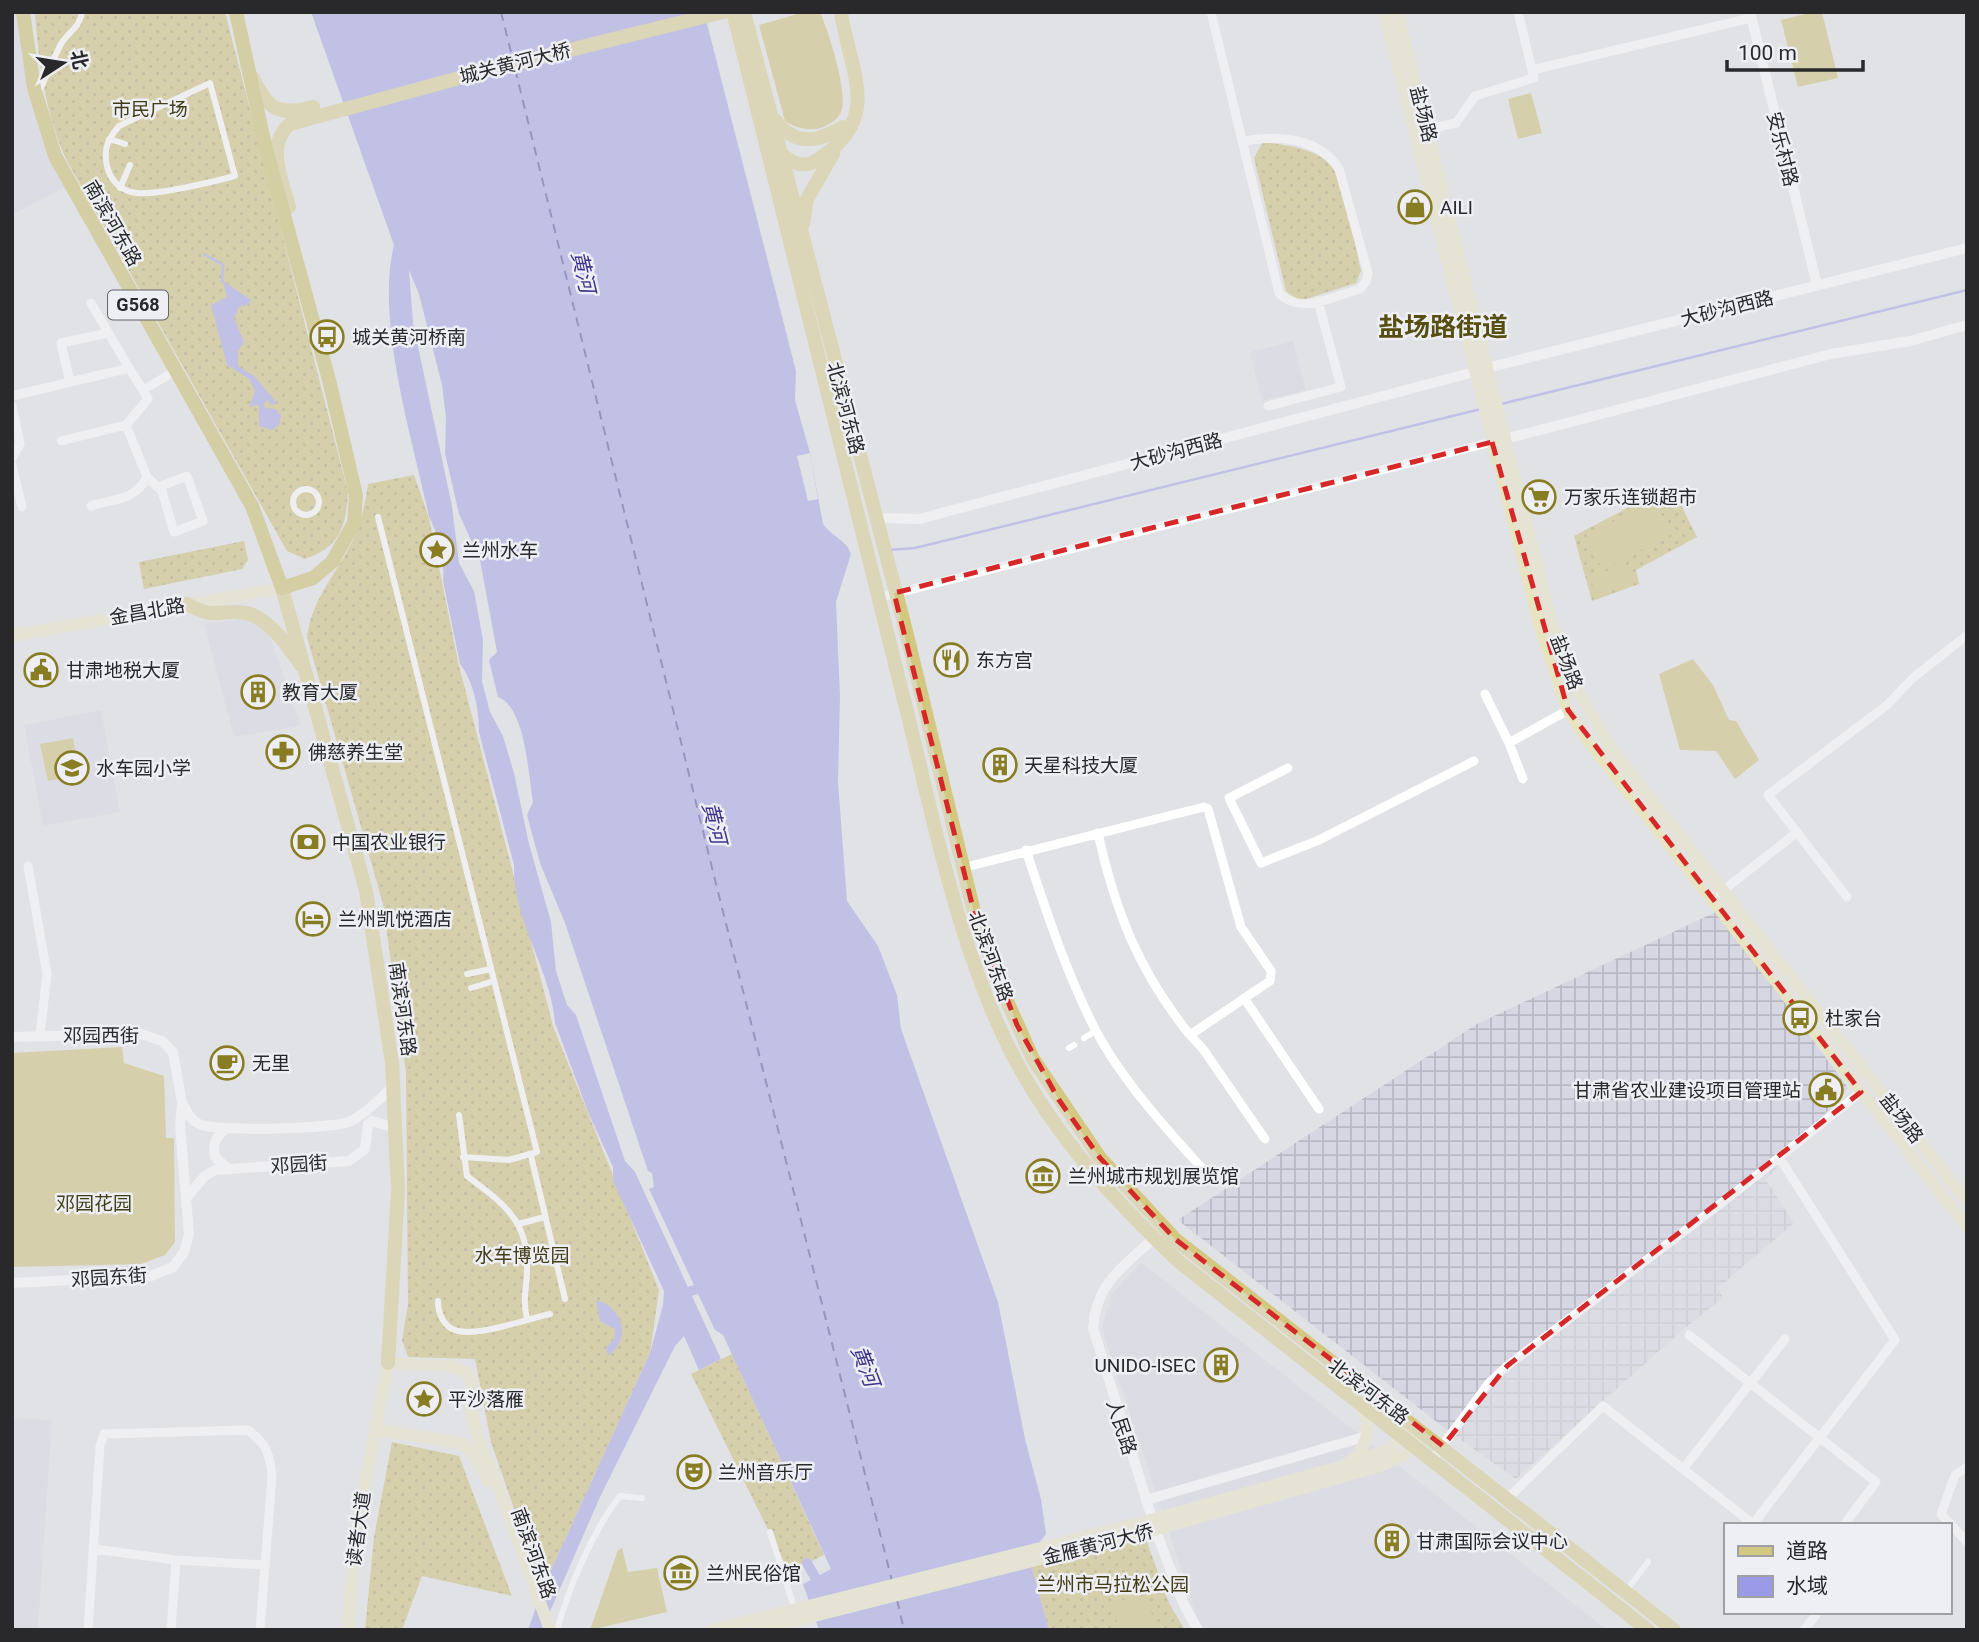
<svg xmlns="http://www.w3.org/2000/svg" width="1979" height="1642" font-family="Roboto,'Noto Sans SC',sans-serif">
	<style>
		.built { fill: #d6d7e3 }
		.industrial { fill: url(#industrial-grid) }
		.grass { fill: url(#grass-dots) }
		.garden { fill: #c5b967 }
		.water { fill: #9a9ae6 }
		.pier { fill: #e1e2e6 }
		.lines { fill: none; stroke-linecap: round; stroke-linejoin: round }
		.stream { stroke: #9a9ae6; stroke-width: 2.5 }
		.canal { stroke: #9a9ae6; stroke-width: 10 }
		.ferry { stroke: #3f358d; stroke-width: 2; stroke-dasharray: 9 7; stroke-linecap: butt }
		.pedestrian { stroke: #fff; stroke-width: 6 }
		.minor { stroke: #fff; stroke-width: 9 }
		.tertiary { stroke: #fff; stroke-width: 10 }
		.secondary { stroke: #e8e4bf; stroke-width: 12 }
		.primary { stroke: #d2c880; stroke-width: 14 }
		.trunk { stroke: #c3b656; stroke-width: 14 }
		.marked { fill: none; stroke: #d62828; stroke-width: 5; stroke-dasharray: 14 9; stroke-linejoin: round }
		.labels { text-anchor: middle; stroke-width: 5; stroke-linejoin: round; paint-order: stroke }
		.shield { fill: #eeeff4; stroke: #646467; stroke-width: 2 }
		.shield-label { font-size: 18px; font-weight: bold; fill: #29292b }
		.street-label { font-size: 19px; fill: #29292b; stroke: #eeeff4 }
		.park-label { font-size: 19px; fill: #413c16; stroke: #eeeff4 }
		.poi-label { font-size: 19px; fill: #29292b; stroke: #eeeff4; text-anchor: start }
		.water-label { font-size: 21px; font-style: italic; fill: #3f358d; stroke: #eeeff4 }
		.district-label { font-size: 26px; font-weight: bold; fill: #574f11; stroke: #eeeff4 }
	</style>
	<defs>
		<pattern id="industrial-grid" width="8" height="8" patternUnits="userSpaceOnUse" patternTransform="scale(1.75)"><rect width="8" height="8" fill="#d6d7e3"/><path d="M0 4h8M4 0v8" fill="none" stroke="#b8b9c3"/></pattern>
		<pattern id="grass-dots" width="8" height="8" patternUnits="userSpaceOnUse" patternTransform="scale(1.75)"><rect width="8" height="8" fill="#c5b967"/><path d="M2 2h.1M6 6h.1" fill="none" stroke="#a09655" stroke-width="1.8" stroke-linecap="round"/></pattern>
	</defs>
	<rect width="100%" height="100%" fill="#e1e2e6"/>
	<path class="built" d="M12 12H24L32 98 65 187 12 215Z
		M1293 341 1306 390 1262 401 1250 352Z
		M263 616 301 726 234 737 204 624Z
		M101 710 120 812 43 826 24 725Z
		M1141 1262 1607 1630H1201L1102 1329 1111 1295Z
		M12 1418 52 1420 38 1630H12Z"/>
	<path class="industrial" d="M1718 911 1848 1088 1766 1180 1794 1223 1718 1288 1723 1298 1685 1328 1516 1479 1451 1433 1178 1220 1477 1024Z"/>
	<path class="grass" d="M35 12H225L348 492C346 527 340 547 305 559L287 551 67 161C45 114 39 64 35 12Z
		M1263 142C1286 145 1308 147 1327 161 1345 174 1355 247 1361 271L1356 283 1300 301 1286 291 1254 158Z
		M414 475 429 518 459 666 553 1026 659 1290 650 1353 542 1590 491 1442 475 1359 408 1357 402 1340 408 1304 406 1072 383 904 307 637C312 598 338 572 354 538 362 520 365 503 368 484Z
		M1671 485 1697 537 1636 570 1639 584 1592 601 1574 536Z
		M244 541 248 560 242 569 144 589 139 562Z
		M732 1354 824 1555 789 1572 691 1374Z
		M392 1442 459 1456 512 1596 422 1576 402 1630H365L374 1537Z
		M1143 1531 1169 1603 1185 1630H1049L1029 1557Z"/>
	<path class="garden" d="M804 12H820C828 30 849 95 841 112 838 119 832 122 826 126 812 132 797 129 785 121L759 25Z
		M1813 12H1822L1838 78 1798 87 1781 20Z
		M1531 93 1542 133 1518 139 1508 99Z
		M1654 500 1672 534 1603 570 1586 536Z
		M1629 566 1634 585 1595 594 1590 575Z
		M1693 659 1713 685 1729 720 1736 721 1759 760 1735 779 1716 751 1680 750 1659 674Z
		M73 738 80 775 48 781 40 744Z
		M122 1047 124 1063 164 1076 166 1138H174L175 1242 165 1255 141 1264 12 1267V1053Z
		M622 1548 628 1572 657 1568 667 1612 590 1630 618 1550Z
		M1135 1595 1144 1597 1159 1630H1120L1113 1612 1116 1604Z"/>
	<path class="water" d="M311 12H704L796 371 795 400 810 453 823 524C831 536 848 541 851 554L836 602 840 696 838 782 847 901 878 946 897 995 901 1029 998 1302 1025 1439 1041 1499 1046 1534 1029 1557 1049 1630H819L803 1584 831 1569 723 1335 715 1330 649 1189 654 1187 652 1173 648 1171 565 923 540 863 527 815 533 802C528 774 526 708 498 697L489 660 497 652 480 560 459 514 445 453 446 418 442 385 419 294 409 270 413 323 452 506 459 563 474 591 483 640 482 681 490 712 503 736 514 773 529 844 551 922 556 971 567 1005 576 1015 625 1161 635 1172 721 1359 699 1370 684 1336 675 1346 600 1497 542 1630H528L542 1590 650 1353 663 1305 664 1291 613 1181V1167L588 1112 555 1023C551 969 512 920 514 865L479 732C479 710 474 682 460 664L443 581C445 560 439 536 429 517 413 440 375 321 394 245Z
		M223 281 251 300 248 305 239 307 234 318 244 342 238 351V366L254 376 277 403 272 405 267 400 264 404 265 408 276 409 281 416 279 425 272 430 259 426V405L249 407 255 391 249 379 227 365 211 305 227 297Z
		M596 1300C623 1307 632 1339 608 1356L606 1348 614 1339 615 1329 600 1321Z"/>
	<path class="pier" d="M810 453 818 499 808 501 797 456Z"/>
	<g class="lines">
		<path class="stream" d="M204 254 223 265 222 282
			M1501 404 1967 290
			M888 550 915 548 1481 409"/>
		<path class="canal" d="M676 1295 709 1286
			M807 1563 816 1579 827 1586"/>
		<path class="ferry" d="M501 12 512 56
			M515 69 717 888 892 1581
			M897 1600 904 1630"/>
		<path class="pedestrian" d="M210 83 235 176C213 182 158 195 137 193 121 192 110 180 107 166 103 149 108 139 119 126Z
			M40 90C47 74 53 59 61 44 68 32 80 28 82 12
			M109 139 125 144
			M120 188 130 165
			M293 502a13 13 0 1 1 26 0a13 13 0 1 1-26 0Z
			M378 517 537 1152 509 1160 463 1157
			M467 974 491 969
			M471 988 494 981
			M1084 1038 1096 1031
			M1069 1048 1074 1045
			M459 1115 467 1176C503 1203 529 1221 527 1269 527 1291 522 1296 527 1319
			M531 1156 565 1299
			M518 1224 545 1217
			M438 1301C438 1314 444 1328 458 1331 480 1336 527 1319 550 1314
			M770 1532 795 1610
			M1626 1591 1648 1562
			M557 1630C569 1587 593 1530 620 1496L642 1498"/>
		<path class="minor" d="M1211 12 1279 293C1300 316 1334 296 1360 289L1366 282 1368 273 1339 169C1318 137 1278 135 1244 141
			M1532 70 1751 18
			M1428 129 1456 123 1475 96 1534 78 1518 12
			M91 303 129 368
			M70 382 61 343 108 333
			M12 396 129 368 143 390 175 371
			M12 406 20 444 12 458
			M1268 406 1341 387 1318 301
			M61 441 126 425
			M12 465 22 507
			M147 477 162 491 174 532 203 521 187 476 158 487
			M91 506C116 498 135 501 147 477L126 425 148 399 143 390
			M878 598 1492 442
			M1485 694 1509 743 1568 710
			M1509 743 1523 779
			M1288 768 1229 798 1261 863 1319 840 1474 761
			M1026 850C1046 911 1066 972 1095 1029 1122 1081 1170 1133 1209 1176
			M28 866 47 974 40 1035
			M962 868 1204 807 1208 809 1241 927 1271 971 1270 981 1190 1035C1139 972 1115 911 1098 833
			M1720 893 1796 833
			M1847 897 1768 795 1887 705 1913 678 1967 635
			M1244 998 1319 1109
			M1190 1035 1203 1049 1265 1139
			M1689 1335 1876 1482 1844 1525
			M1432 1460 1489 1383 1507 1366 1732 1195 1861 1092
			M1967 1467 1955 1475 1941 1514 1967 1542
			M1683 1469 1785 1339
			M1506 1500 1603 1406 1753 1524 1895 1340 1779 1157
			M94 1549 176 1560 264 1565
			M88 1630 100 1446 104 1434 248 1430C266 1443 270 1454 272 1476L260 1630
			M171 1630 176 1560
			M1804 1630 1818 1612"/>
		<path class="tertiary" d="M1750 12 1817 285
			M1487 368 1967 248
			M1505 439 1831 354 1910 341 1967 325
			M876 518 919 519 1474 372
			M12 1037 141 1034 162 1041 173 1052 182 1103 180 1125 189 1234 184 1252 173 1267 151 1276 12 1283
			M182 1103C187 1111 190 1120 199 1124 217 1132 334 1129 351 1121 367 1113 381 1097 394 1086
			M224 1130C215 1138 213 1145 215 1157L227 1168
			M186 1198 205 1176 215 1170 349 1161 365 1149 368 1124 372 1121 396 1128
			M1154 1238C1123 1267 1096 1283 1093 1328L1157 1534 1184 1605 1198 1630
			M1146 1500 1367 1436"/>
		<path class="secondary" d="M1384 12 1540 626 1568 710 1584 735 1967 1227
			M1397 12 1552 624 1576 687 1610 747 1967 1201
			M12 636 282 588
			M377 1430 462 1443 473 1454 488 1481
			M1349 1462C1368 1447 1372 1427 1361 1406
			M348 1630 355 1537 388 1363 451 1366 467 1373 472 1384 470 1406 478 1439 494 1475 550 1630
			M713 1630 1144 1522 1343 1466 1390 1449 1410 1431
			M758 1630 1147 1532 1380 1466 1406 1454 1418 1438"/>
		<path class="primary" d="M733 12C790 237 843 463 901 688 930 802 952 924 1001 1031 1041 1120 1108 1195 1177 1260L1648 1630
			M744 12 905 627 974 912 1002 990 1033 1059 1100 1158 1175 1239 1674 1630
			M253 78C268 110 278 116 313 107
			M775 120C795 146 816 143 843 127
			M780 153C792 164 804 169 819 159 884 117 849 71 841 12
			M289 207C282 180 265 145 290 124L485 71 723 12
			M803 224 807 199 833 154
			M282 588 366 891 392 1063 398 1190 388 1363
			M187 604C217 621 218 608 246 613 268 617 289 647 301 665"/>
		<path class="trunk" d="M23 12 34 88 55 156 252 506 282 588 313 578 332 562 354 523 356 495 329 380 265 145 236 12"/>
	</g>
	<path d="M0 0H1979V1642H0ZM1492 442 1568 710 1861 1092 1507 1366 1443 1446 1175 1239 1100 1158 1059 1100 1017 1025 974 912 894 593Z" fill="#e1e2e6" fill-opacity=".55" fill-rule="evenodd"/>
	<path class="marked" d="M1492 442 1568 710 1861 1092 1507 1366 1443 1446 1175 1239 1100 1158 1059 1100 1017 1025 974 912 894 593Z"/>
	<defs>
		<symbol id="shop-ring" viewBox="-11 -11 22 22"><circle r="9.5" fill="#eeeff4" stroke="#897d24" stroke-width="1.5"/><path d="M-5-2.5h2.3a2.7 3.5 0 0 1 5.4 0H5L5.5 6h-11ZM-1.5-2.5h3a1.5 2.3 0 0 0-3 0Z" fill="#897d24"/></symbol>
		<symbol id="bus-ring" viewBox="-11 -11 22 22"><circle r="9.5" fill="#eeeff4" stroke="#897d24" stroke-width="1.5"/><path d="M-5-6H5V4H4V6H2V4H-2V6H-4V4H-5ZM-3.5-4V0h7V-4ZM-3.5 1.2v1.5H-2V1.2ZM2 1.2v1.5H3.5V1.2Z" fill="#897d24"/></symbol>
		<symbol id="supermarket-ring" viewBox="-11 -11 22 22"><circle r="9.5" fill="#eeeff4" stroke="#897d24" stroke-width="1.5"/><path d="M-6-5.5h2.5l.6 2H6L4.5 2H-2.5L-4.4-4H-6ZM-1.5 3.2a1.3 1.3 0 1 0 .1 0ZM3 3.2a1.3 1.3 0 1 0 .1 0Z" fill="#897d24"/></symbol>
		<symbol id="sight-ring" viewBox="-11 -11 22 22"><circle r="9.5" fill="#eeeff4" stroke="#897d24" stroke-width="1.5"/><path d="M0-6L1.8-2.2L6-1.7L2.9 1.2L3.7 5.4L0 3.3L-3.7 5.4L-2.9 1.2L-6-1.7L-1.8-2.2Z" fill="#897d24"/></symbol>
		<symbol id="restaurant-ring" viewBox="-11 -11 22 22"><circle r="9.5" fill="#eeeff4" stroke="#897d24" stroke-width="1.5"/><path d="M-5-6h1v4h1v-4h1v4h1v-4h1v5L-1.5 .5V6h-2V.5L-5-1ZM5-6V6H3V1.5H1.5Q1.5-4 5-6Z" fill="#897d24"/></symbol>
		<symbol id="civic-ring" viewBox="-11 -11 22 22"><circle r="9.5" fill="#eeeff4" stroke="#897d24" stroke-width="1.5"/><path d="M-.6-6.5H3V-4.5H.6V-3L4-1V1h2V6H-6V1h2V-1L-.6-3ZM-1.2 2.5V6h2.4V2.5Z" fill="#897d24"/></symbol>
		<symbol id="building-ring" viewBox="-11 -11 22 22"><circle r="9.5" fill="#eeeff4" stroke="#897d24" stroke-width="1.5"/><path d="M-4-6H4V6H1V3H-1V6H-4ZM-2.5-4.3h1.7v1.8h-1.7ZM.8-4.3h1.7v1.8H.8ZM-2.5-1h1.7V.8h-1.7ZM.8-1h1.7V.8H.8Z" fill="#897d24"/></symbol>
		<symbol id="pharmacy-ring" viewBox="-11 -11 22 22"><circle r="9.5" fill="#eeeff4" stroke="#897d24" stroke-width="1.5"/><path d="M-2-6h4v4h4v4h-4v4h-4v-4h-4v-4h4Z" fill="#897d24"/></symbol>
		<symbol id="school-ring" viewBox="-11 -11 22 22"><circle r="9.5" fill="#eeeff4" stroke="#897d24" stroke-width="1.5"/><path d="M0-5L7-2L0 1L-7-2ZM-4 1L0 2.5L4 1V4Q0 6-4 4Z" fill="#897d24"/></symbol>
		<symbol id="bank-ring" viewBox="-11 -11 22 22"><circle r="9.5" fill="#eeeff4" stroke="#897d24" stroke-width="1.5"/><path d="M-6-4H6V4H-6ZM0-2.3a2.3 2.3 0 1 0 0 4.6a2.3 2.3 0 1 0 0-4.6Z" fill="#897d24"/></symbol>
		<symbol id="hotel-ring" viewBox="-11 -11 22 22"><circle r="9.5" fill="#eeeff4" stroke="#897d24" stroke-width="1.5"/><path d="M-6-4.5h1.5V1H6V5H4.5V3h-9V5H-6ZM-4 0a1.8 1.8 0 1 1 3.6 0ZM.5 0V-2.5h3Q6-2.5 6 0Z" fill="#897d24"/></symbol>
		<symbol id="cafe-ring" viewBox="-11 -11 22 22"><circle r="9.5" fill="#eeeff4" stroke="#897d24" stroke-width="1.5"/><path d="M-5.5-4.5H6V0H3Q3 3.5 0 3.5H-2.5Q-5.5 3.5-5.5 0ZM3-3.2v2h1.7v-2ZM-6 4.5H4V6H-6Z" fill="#897d24"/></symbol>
		<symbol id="museum-ring" viewBox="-11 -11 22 22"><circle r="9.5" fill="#eeeff4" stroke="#897d24" stroke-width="1.5"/><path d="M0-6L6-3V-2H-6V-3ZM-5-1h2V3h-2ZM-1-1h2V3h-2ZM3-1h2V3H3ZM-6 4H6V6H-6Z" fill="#897d24"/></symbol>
		<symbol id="theatre-ring" viewBox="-11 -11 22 22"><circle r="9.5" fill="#eeeff4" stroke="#897d24" stroke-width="1.5"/><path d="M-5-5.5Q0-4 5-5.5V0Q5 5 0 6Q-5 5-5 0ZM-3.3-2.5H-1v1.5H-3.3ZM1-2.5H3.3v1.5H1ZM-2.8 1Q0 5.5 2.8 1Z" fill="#897d24"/></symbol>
	</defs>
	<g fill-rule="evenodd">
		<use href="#shop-ring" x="1396" y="188" width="38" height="38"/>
		<use href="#bus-ring" x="308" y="318" width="38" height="38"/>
		<use href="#supermarket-ring" x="1520" y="478" width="38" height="38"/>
		<use href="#sight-ring" x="418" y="531" width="38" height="38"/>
		<use href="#restaurant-ring" x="932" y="641" width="38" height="38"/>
		<use href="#civic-ring" x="22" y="651" width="38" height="38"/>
		<use href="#building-ring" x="239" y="673" width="38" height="38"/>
		<use href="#pharmacy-ring" x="264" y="733" width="38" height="38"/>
		<use href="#building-ring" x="981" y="746" width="38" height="38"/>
		<use href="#school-ring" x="53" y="749" width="38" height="38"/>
		<use href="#bank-ring" x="289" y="823" width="38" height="38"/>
		<use href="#hotel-ring" x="294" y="900" width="38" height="38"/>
		<use href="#bus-ring" x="1781" y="999" width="38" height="38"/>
		<use href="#cafe-ring" x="208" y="1044" width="38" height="38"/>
		<use href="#civic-ring" x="1807" y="1071" width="38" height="38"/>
		<use href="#museum-ring" x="1024" y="1157" width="38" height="38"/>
		<use href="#building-ring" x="1202" y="1346" width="38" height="38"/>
		<use href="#sight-ring" x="405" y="1380" width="38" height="38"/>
		<use href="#theatre-ring" x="675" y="1453" width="38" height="38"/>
		<use href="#building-ring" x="1373" y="1522" width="38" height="38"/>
		<use href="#museum-ring" x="662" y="1554" width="38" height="38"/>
	</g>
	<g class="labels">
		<rect class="shield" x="108" y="290.5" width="60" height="29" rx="5"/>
		<g class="shield-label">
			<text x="138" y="311">G568</text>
		</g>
		<g class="street-label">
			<text transform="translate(515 63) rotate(-14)" y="7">城关黄河大桥</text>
			<text transform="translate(1424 114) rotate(76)" y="7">盐场路</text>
			<text transform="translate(1783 149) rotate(76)" y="7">安乐村路</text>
			<text transform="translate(113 223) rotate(60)" y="7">南滨河东路</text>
			<text transform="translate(1727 308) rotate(-14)" y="7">大砂沟西路</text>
			<text transform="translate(846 408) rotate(75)" y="7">北滨河东路</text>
			<text transform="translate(1176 451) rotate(-15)" y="7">大砂沟西路</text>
			<text transform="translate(147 611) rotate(-10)" y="7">金昌北路</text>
			<text transform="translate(1567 662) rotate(69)" y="7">盐场路</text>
			<text transform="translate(991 956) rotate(70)" y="7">北滨河东路</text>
			<text transform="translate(403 1009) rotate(82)" y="7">南滨河东路</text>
			<text x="101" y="1042">邓园西街</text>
			<text transform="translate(1902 1118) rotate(52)" y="7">盐场路</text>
			<text transform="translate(299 1164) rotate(-4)" y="7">邓园街</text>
			<text transform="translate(109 1277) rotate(-4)" y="7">邓园东街</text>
			<text transform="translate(1369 1391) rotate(37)" y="7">北滨河东路</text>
			<text transform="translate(1122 1427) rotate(72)" y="7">人民路</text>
			<text transform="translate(358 1529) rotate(-82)" y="7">读者大道</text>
			<text transform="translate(1098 1544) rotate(-14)" y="7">金雁黄河大侨</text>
			<text transform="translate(534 1553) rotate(70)" y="7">南滨河东路</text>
		</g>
		<g class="park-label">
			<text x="150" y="116">市民广场</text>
			<text x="94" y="1210">邓园花园</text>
			<text x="522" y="1262">水车博览园</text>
			<text x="1113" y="1591">兰州市马拉松公园</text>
		</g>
		<g class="poi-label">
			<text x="1440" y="214">AILI</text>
			<text x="352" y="344">城关黄河桥南</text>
			<text x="1564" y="504">万家乐连锁超市</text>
			<text x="462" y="557">兰州水车</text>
			<text x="976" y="667">东方宫</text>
			<text x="66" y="677">甘肃地税大厦</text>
			<text x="282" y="699">教育大厦</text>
			<text x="308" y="759">佛慈养生堂</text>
			<text x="1024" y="772">天星科技大厦</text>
			<text x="96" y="775">水车园小学</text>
			<text x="332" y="849">中国农业银行</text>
			<text x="338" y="926">兰州凯悦酒店</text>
			<text x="1825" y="1025">杜家台</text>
			<text x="252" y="1070">无里</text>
			<text x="1801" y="1097" text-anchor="end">甘肃省农业建设项目管理站</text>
			<text x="1068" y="1183">兰州城市规划展览馆</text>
			<text x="1196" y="1372" text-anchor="end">UNIDO-ISEC</text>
			<text x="448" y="1406">平沙落雁</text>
			<text x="718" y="1479">兰州音乐厅</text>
			<text x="1416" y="1548">甘肃国际会议中心</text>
			<text x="706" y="1580">兰州民俗馆</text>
		</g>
		<g class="water-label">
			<text transform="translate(583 272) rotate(77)" y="7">黄河</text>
			<text transform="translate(714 823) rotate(76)" y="7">黄河</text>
			<text transform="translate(865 1366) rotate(69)" y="7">黄河</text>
		</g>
		<g class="district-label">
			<text x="1443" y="336">盐场路街道</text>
		</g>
	</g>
	<rect width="1979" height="1642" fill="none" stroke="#29292b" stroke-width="28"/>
	<rect x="1724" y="1523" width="228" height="91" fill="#eeeff4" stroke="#9fa0a4" stroke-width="2"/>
	<rect x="1738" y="1546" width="35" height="10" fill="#d2c880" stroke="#9fa0a4" stroke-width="2"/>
	<text x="1786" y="1558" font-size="21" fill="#29292b">道路</text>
	<rect x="1738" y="1576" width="35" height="21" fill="#9a9ae6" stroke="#9fa0a4" stroke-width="2"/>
	<text x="1786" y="1593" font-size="21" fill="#29292b">水域</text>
	<g transform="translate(63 63) rotate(78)" stroke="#eeeff4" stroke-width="5" paint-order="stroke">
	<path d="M0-5L12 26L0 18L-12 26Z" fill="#29292b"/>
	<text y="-10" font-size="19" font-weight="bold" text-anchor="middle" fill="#29292b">北</text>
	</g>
	<path d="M1727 60v10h136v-10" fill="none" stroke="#29292b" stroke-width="3.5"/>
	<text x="1738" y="60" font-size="21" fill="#29292b" stroke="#eeeff4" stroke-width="5" paint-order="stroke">100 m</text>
</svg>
